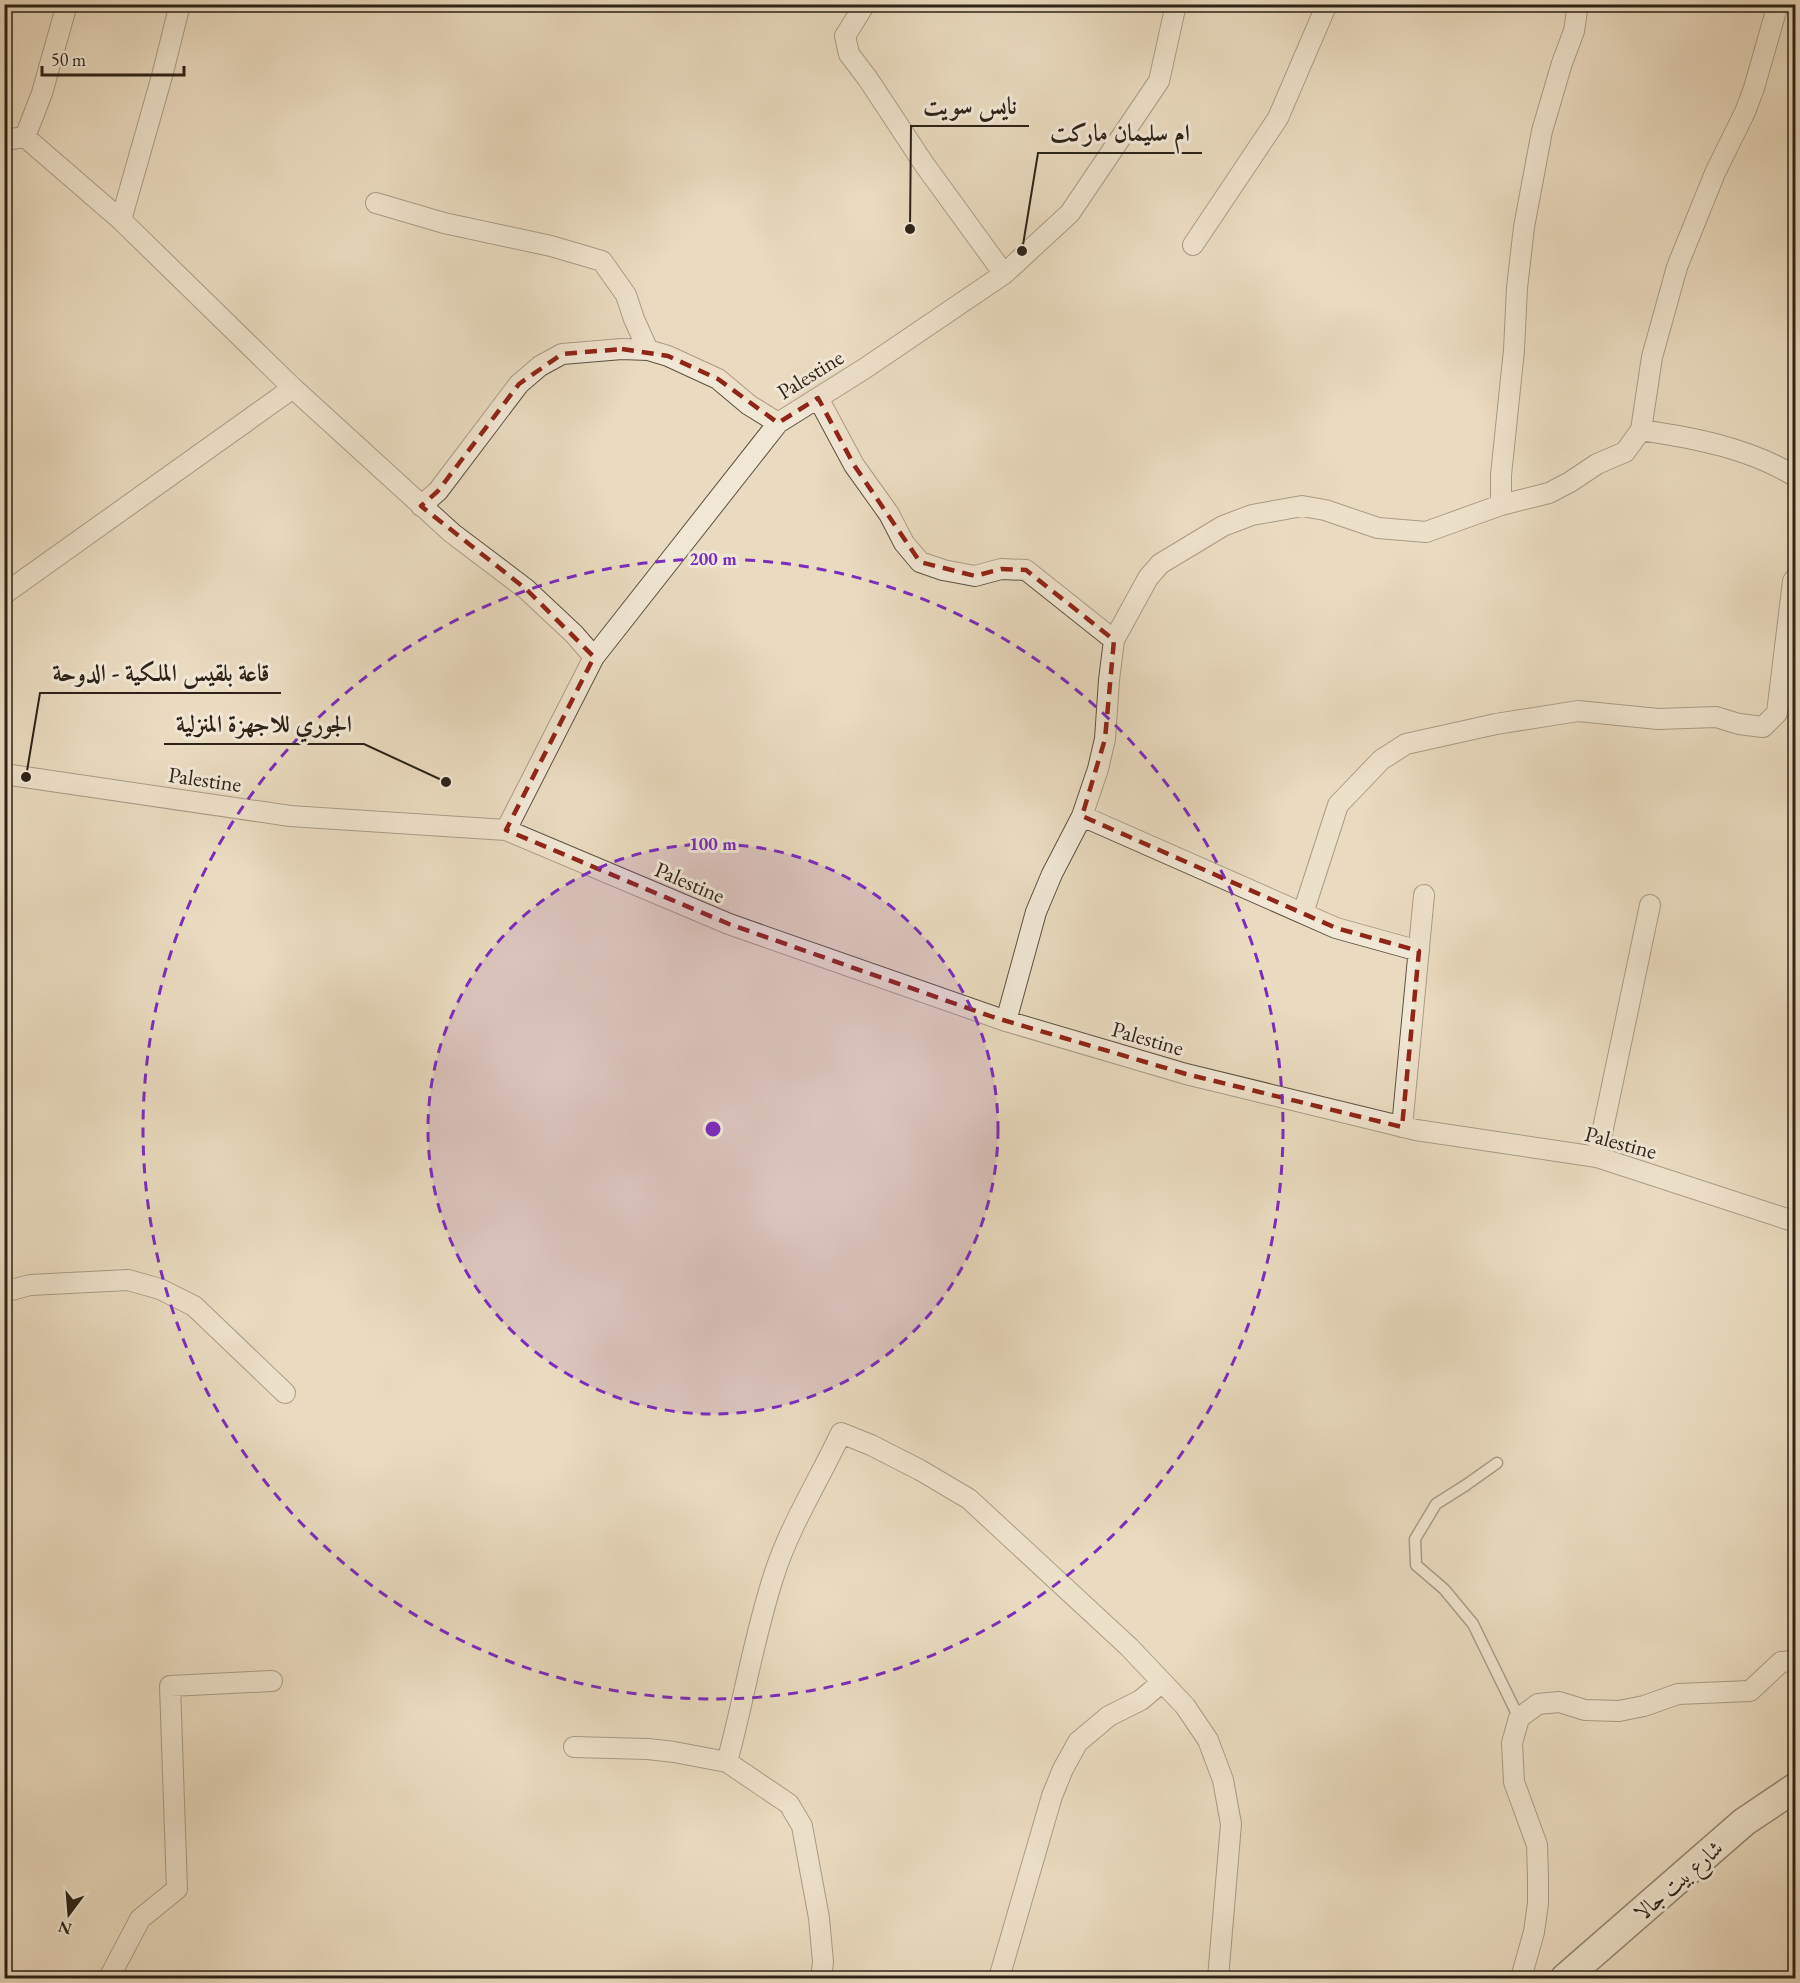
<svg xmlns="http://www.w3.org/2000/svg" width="1800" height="1983" font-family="'EB Garamond',Amiri,serif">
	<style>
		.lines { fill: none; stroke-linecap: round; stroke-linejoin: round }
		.lane-casing { stroke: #5c5141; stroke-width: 13 }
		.street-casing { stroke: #5c5141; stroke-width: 22 }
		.secondary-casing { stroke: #2d2317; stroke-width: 31 }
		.lane { stroke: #f1e7d5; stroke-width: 10 }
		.street { stroke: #f1e7d5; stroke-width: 20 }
		.secondary { stroke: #f1e7d5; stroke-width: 28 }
		.marked { fill: none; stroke: #8f2418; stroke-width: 4.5; stroke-dasharray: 12 8; stroke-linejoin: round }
		.ring { fill: none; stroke: #7b2cbf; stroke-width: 3; stroke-dasharray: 10 8 }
		.labels { text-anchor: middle; stroke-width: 6; stroke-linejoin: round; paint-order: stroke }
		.street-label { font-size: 22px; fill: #2d2317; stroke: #f1e7d5 }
		.centre { fill: #7b2cbf; stroke: #f1e7d5; stroke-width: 3 }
		.ring-label { font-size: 18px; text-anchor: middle; font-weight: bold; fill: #7b2cbf; stroke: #f1e7d5; stroke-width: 6; stroke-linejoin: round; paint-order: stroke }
		.leader { fill: none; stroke: #2d2317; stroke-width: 2 }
		.callout-dot { fill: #2d2317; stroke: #f1e7d5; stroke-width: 2 }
		.callout-label { font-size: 24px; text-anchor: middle; font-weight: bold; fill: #2d2317; stroke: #f1e7d5; stroke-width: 6; stroke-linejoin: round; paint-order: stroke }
	</style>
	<rect width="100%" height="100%" fill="#eadabf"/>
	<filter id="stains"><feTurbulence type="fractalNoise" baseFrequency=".00333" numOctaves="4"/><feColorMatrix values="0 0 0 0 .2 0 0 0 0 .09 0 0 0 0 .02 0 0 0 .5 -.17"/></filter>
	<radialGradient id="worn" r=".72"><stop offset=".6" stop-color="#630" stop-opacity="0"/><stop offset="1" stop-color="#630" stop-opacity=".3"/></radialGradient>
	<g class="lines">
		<defs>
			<path id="lane" d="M1497 1463 1466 1485 1436 1504 1415 1539 1416 1565 1444 1589 1473 1624 1519 1718"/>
			<path id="street" d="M865 4 845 36 849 54 868 79 924 164 1004 274
				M25 137 42 93 67 4
				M4 140 25 137 121 220 293 388 4 594
				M376 203 444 223 551 246 602 261 626 295 634 319 648 350
				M121 220 162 76 180 4
				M1193 245 1278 118 1327 4
				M293 388 452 533 526 589 574 634 594 657
				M818 398 854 465 889 514 904 543 920 562 943 570 975 576 1001 569 1026 570 1114 640
				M1641 430C1694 438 1750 448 1796 477
				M1501 505V475L1514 350 1517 288 1524 227 1542 131 1562 63 1574 31 1578 4
				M421 506 438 491 519 384 540 366 562 354 622 349 648 350 668 356 718 379 749 405 778 423
				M4 774 290 816 506 830 729 924 1006 1021 1186 1074 1416 1130 1597 1157 1796 1222
				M1082 816 1336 928 1419 951
				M506 830 594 657 778 423 864 369 1004 274 1070 213 1159 81 1176 4
				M1303 913 1338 805 1381 760 1406 744 1496 724 1578 711 1658 719 1716 717 1739 724 1763 727 1777 713 1793 581 1796 577
				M1006 1021 1036 912 1052 874 1082 816 1098 769 1105 739 1109 680 1114 640 1148 578 1160 564 1223 526 1252 515 1302 506 1325 510 1378 528 1426 532 1501 505 1549 493 1570 482 1597 464 1625 452 1641 430 1652 357 1677 267 1715 173 1745 112 1754 88 1778 4
				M1402 1127 1424 895
				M1597 1157 1650 905
				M4 1292 30 1285 128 1280 160 1289 194 1306 285 1393
				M574 1747 648 1749 674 1752 727 1762 789 1804 802 1826 819 1918 823 1962 821 1978
				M727 1762C744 1700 754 1636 774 1575 790 1525 819 1480 841 1433L871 1445 920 1470 969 1499 1129 1647 1185 1706 1208 1740 1223 1780 1231 1824 1218 1978
				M109 1978 140 1919 177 1889 170 1686 272 1681
				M999 1978 1052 1796 1063 1769 1078 1742 1109 1716 1141 1700 1161 1683
				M1521 1978 1534 1932 1538 1903V1877L1537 1845 1514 1782 1512 1743 1519 1718 1538 1704 1559 1702 1585 1710 1619 1711 1644 1706 1678 1694 1750 1691 1781 1662 1796 1661"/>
			<path id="secondary" d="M1565 1978 1744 1822 1796 1787"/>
		</defs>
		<use href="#lane" class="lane-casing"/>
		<use href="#street" class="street-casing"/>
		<use href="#secondary" class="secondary-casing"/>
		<use href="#lane" class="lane"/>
		<use href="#street" class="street"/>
		<use href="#secondary" class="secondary"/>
	</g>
	<path d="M0 0H1800V1983H0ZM622 349 668 356 718 379 778 423 818 398 854 465 920 562 975 576 1001 569 1026 570 1114 640 1105 739 1082 816 1336 928 1419 951 1402 1127 1186 1074 993 1017 729 924 506 830 594 657 526 589 421 506 438 491 519 384 562 354Z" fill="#eadabf" fill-opacity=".55" fill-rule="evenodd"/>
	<path class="marked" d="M622 349 668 356 718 379 778 423 818 398 854 465 920 562 975 576 1001 569 1026 570 1114 640 1105 739 1082 816 1336 928 1419 951 1402 1127 1186 1074 993 1017 729 924 506 830 594 657 526 589 421 506 438 491 519 384 562 354Z"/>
	<circle cx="713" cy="1129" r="285" fill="#7b2cbf" fill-opacity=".12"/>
	<g class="ring">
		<circle cx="713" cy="1129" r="285"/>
		<circle cx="713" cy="1129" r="570"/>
	</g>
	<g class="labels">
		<g class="street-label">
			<text transform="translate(810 374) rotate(-32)" y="8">Palestine</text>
			<text transform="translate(205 779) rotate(8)" y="8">Palestine</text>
			<text transform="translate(690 882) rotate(23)" y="8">Palestine</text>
			<text transform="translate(1148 1038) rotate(16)" y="8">Palestine</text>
			<text transform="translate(1621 1142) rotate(15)" y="8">Palestine</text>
			<text transform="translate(1678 1880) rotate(-41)" y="8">شارع بيت جالا</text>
		</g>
	</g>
	<circle cx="713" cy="1129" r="9" class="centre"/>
	<g class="ring-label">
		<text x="713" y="565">200 m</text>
		<text x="713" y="850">100 m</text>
	</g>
	<path class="leader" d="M910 229L911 126H1029M1022 251L1038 153H1202M26 777L40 693H281M446 782L364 744H164"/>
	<g class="callout-dot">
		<circle cx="910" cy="229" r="6"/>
		<circle cx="1022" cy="251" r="6"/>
		<circle cx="26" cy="777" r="6"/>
		<circle cx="446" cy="782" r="6"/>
	</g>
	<g class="callout-label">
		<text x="970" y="114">نايس سويت</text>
		<text x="1120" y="141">ام سليمان ماركت</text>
		<text x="161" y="681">قاعة بلقيس الملكية - الدوحة</text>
		<text x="264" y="732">الجوري للاجهزة المنزلية</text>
	</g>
	<rect width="1800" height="1983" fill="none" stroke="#eadabf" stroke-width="24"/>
	<rect x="6" y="6" width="1788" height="1971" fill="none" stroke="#2d2317" stroke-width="3"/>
	<rect x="12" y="12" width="1776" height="1959" fill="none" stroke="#2d2317" stroke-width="1.5"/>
	<g transform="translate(69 1914) rotate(196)" stroke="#f1e7d5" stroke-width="4.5" paint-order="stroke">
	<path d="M0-4.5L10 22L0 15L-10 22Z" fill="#2d2317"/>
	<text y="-9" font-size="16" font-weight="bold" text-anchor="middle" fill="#2d2317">N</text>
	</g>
	<path d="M42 66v9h142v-9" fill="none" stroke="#2d2317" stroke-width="3"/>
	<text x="51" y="66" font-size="18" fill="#2d2317" stroke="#f1e7d5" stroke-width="4.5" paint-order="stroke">50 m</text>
	<rect width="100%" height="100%" filter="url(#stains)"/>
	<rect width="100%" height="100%" fill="url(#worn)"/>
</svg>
